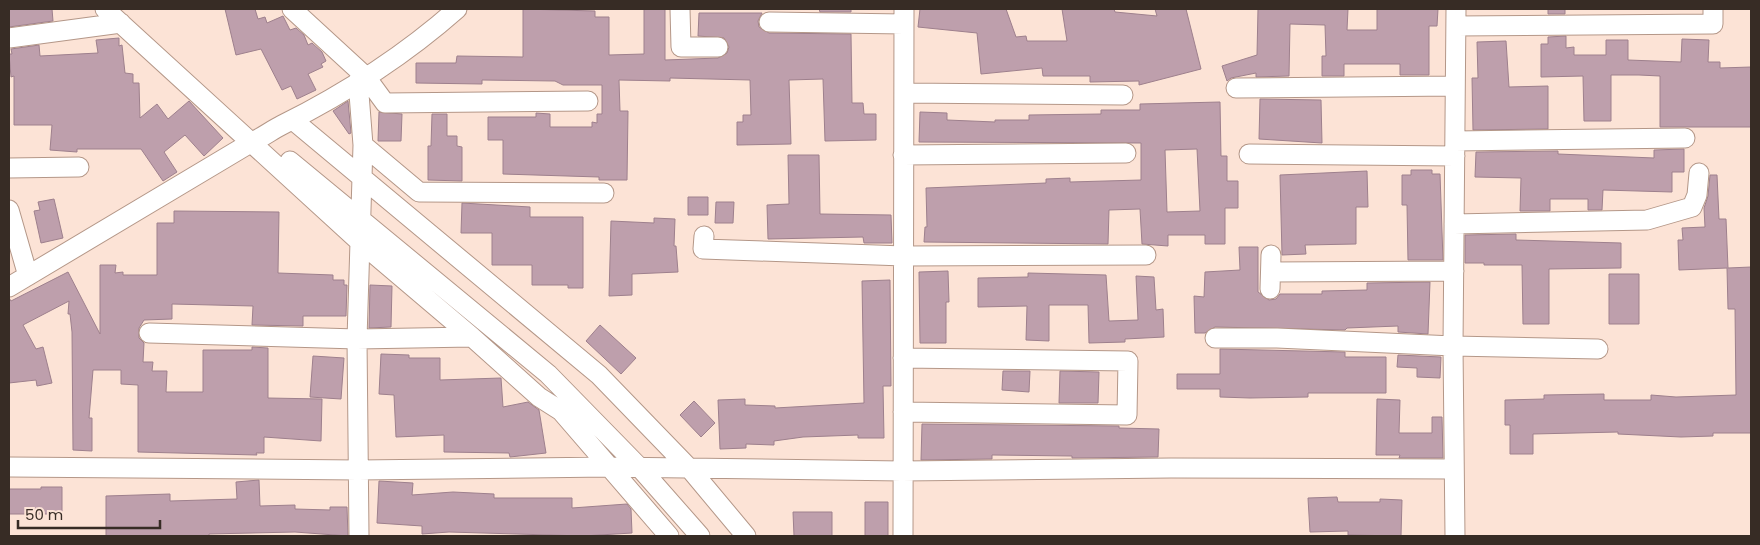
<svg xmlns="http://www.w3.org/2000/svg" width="1760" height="545" font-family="Poppins,sans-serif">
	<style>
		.building { fill: #be9fac; stroke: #9e808d; fill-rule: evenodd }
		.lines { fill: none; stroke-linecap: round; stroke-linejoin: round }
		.minor-casing { stroke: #b49788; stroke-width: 21 }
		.minor { stroke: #fff; stroke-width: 19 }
	</style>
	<rect width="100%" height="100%" fill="#fce3d6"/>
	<path class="building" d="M9 9H52L53 21 9 27Z
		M225 9H255L258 19 265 17 267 23 283 16 290 30 296 28 304 35 308 45 312 43 322 52 326 61 321 64 323 67 308 74 316 90 297 99 291 86 282 90 261 49 236 55Z
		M523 9 595 11V17H609V55L644 54V9H665V60L718 58 727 53 729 47 724 38 698 36 699 13H762L758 21 759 27 769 33 851 34 852 103H863L864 114H876V140L825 141 823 79 789 80 791 144 737 145V122H743V115H751L750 80 670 78V81L619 80 620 111H628L627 180H599V177L503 174V140H488V117H536V113L550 114V127H592V122L597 123V114H602V85H563L555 81 482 80V84L416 83V63H456L457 56 523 57Z
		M819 9H851V12H820Z
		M920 9H1006L1016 37 1026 36 1027 41H1067L1062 9H1114L1115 12 1157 16 1155 9H1186L1201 69 1139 85V81L1090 82V76H1043L1042 68 981 74 977 33 918 27Z
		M1258 9H1348L1347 30H1377V9H1438L1437 26H1429V75H1400V64H1344V76H1322V56H1326L1325 25 1290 24 1289 76 1256 77V73L1231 78 1227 81 1222 66 1257 55Z
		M1548 9H1565V14H1548Z
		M1566 36V48L1574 47V55H1606V40H1628V60L1681 62 1682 39 1709 40 1708 62H1720V68L1751 67V127H1660V76L1639 75H1611V121H1584L1583 76 1541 77V44H1548V37Z
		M119 38V46L122 45 125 73 133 74V83H139L140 118 157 104 168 119 189 101 223 138 204 156 185 135 164 152 177 172 163 181 141 149H77V152L50 150 52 125H14V76L11 77 9 54H12L11 49 39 45 40 56 98 53 96 40Z
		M1506 41 1509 87 1548 86V129L1473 130 1472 78H1478L1477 42Z
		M1260 99 1321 100 1322 143 1259 139Z
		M348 101 351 133 349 134 333 111Z
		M1220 102 1221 156H1227V181H1238V208H1225V244H1205V235H1168V246L1142 244 1140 209 1109 210 1108 244 924 242 925 227H927L926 188 1046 183V179L1070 178V182L1141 180V143L919 142 920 112 947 113V120L995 122V120H1029V115L1101 114V110H1140V104ZM1197 149 1200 211 1167 212 1165 150Z
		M379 112 402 114 401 141H378Z
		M432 114H447V136H457V146L462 147V181L428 180V146H431Z
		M1684 149V172H1672V192L1603 190 1602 210H1588V199H1550V211H1520L1521 178 1475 177 1476 152 1558 151V154L1654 158V150Z
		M788 155H819L820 214 891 215 892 243H864L863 237 768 239 767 205 789 204Z
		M1411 170H1432V174H1440L1443 260H1408L1407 205H1402V175H1411Z
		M1367 171 1368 207H1356V244L1305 245 1306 254 1282 255 1280 175Z
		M1710 175H1717L1719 219H1726L1728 268 1751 267V433H1713V436L1681 437 1618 434V432L1533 434V454H1510V425H1505V400L1544 399V395L1604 394V400H1651V395L1676 397 1736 395 1735 309H1728L1727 268 1679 270 1678 240H1683L1682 228 1705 227 1704 208 1708 196Z
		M688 197H708V215H688Z
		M54 199 63 238 41 243 34 211 40 210 38 202Z
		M716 202H734L733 223H715Z
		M462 203 530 207V217H583V288H568V285H532V265H492V233H461Z
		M174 211 279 212 278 273 333 275V280H344V285H347L346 316H303V326L252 325 253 306 172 304V319L144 320 139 328V338L144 343 143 362H153L152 371H167L166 392H203V350H252V347L268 348V398L322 399 321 441 264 437V453H256L257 455 138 452V385L121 384V370H93L89 418H92V451L73 450 72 332 70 314H68L69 301 23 325 36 349 43 347 52 383 37 386 36 380 9 383V298L11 301 68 272 100 334V265H116L115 273 123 272V275H157V223H174Z
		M654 218 675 219 674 246H676L678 272 632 274V295L609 296 611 221 654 223Z
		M1516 234V240L1621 243V268L1549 269V324H1523L1522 265H1484V263H1465V235Z
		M1239 247H1258V292L1269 300 1276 299 1280 294H1322V291L1367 290V283L1430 282 1428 334 1398 332V326L1347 328 1345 330 1215 327 1205 333H1195L1194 296 1204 297 1205 272 1240 270Z
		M948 271 949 302H946V343H920L919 272Z
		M1028 273 1106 275 1109 321 1138 320 1136 276 1154 277 1156 310 1163 309 1164 337 1125 339V342L1089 343 1088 305H1049V341L1026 340 1027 306 978 307V278L1028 277Z
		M1609 274H1639V324H1609Z
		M890 280 891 386H883L884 438H858V435L803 437 774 441V445L746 444V448L720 449 718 400 745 399V405L775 406V408L864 403 862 281Z
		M370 285 392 286 391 327 369 328Z
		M600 325 636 358 621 374 586 341Z
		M1220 349 1345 352V357H1386V393H1308V397L1250 398 1220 397V389H1177V374H1220Z
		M381 354 409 355V358H440V380L501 378 503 407 528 402 539 410 546 453 510 457 509 453 444 452V435L396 437 394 395 379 394Z
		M1398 355 1441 357 1440 378 1417 377V368L1397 367Z
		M313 356 344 358 341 399 310 397Z
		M1003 371H1030L1029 392 1002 390Z
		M1060 371 1099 372 1098 403H1059Z
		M1377 399 1400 400 1399 433H1432V417H1442L1443 458H1399L1400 455H1376Z
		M694 401 715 423 701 437 680 415Z
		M922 424 1119 426V428L1159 429 1158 457 1072 458V456L992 455V459L921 460Z
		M259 480 260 506 295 505V509L330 510V507H347L348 536 295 532 209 534V536H106V496L170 494V501L237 499 236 482Z
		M379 481 413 483 412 495 453 492 494 494V498H572V508L627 504 631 509 632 533 583 536 449 532 422 534V526L377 523Z
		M41 487H62V514H9V489H41Z
		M1337 497 1338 502H1380V499L1402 500 1401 536 1348 535V531L1310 532 1308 498Z
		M865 502H888V536H865Z
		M793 512H832V536H794Z"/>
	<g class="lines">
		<defs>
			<path id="minor" d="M105 9 360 242 472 337 539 397 561 411 669 536
				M292 9 366 77 385 103 588 101
				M680 9 681 47H718
				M769 22 904 24
				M1456 26 1713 24V9
				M9 38 121 23
				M358 81 363 145 357 339 359 536
				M1236 88 1455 86
				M904 93 1123 95
				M294 121 599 375 690 469 746 536
				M1455 141 1685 138
				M363 145 419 192 604 193
				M1249 154 1455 156
				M903 155 1126 153
				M290 161 548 374 641 469 700 536
				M9 168 79 167
				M9 210 28 276
				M1454 224 1647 220 1692 207 1697 195 1699 173
				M704 236 703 249 904 256 1146 255
				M1271 272 1454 271
				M9 287 252 142C263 137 272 130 282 125 344 94 405 55 457 9
				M1270 289 1271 255
				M149 333 357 339 472 337
				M1215 338H1277L1453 346 1598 349
				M903 412 1127 415 1128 361 903 358
				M9 467 358 470 608 467 902 471 1171 468 1453 469
				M903 536 904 9
				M1455 536 1453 346 1456 9"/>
		</defs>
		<use href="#minor" class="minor-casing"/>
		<use href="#minor" class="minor"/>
	</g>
	<rect width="1760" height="545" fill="none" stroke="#372c25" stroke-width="20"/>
	<path d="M18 520v8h142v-8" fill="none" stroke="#372c25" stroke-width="2.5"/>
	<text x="25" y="520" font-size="15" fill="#372c25" stroke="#fce3d6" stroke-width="4" paint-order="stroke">50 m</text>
</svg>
